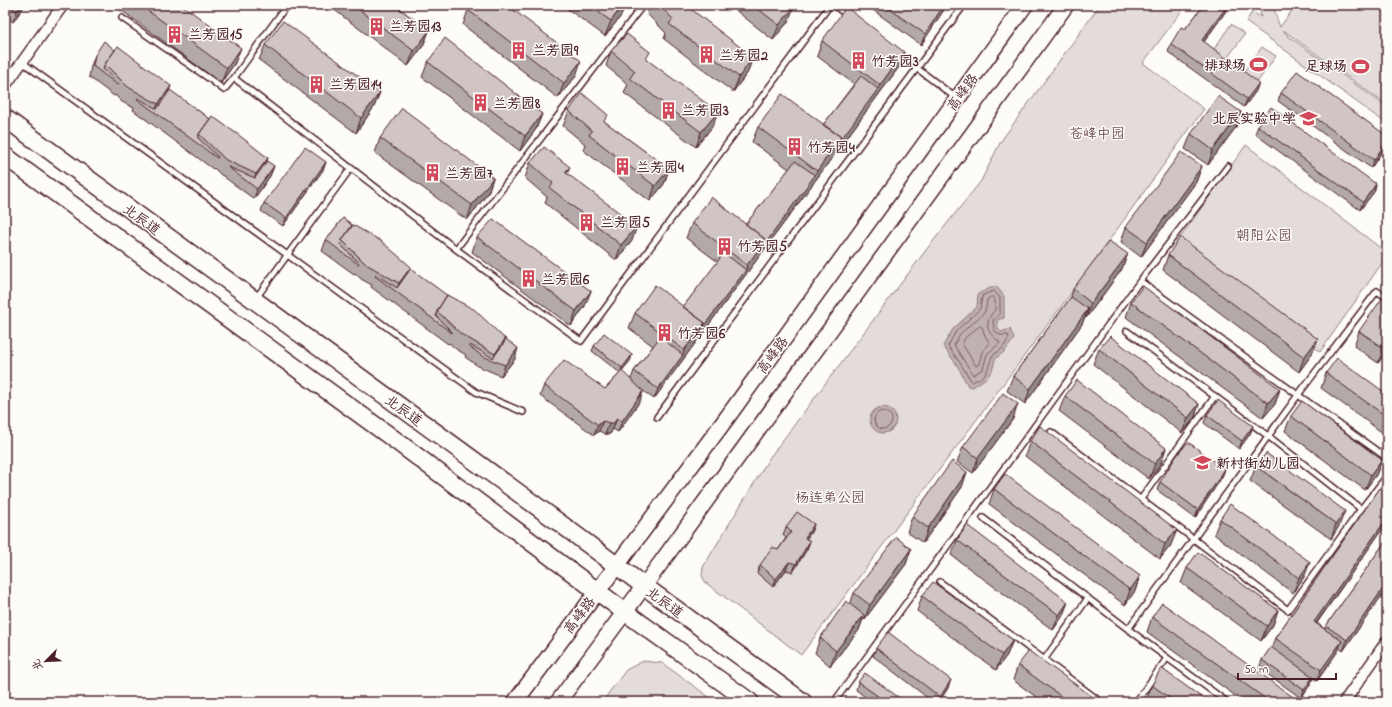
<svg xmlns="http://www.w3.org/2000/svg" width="1392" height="707" font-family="'Indie Flower','LXGW WenKai TC',sans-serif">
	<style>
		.green { fill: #e3dcda; stroke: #967e82 }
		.water { fill: #c0b1b1; stroke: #91777b }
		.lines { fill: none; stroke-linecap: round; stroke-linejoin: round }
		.shore { stroke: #795961; stroke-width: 1 }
		.lane-casing { stroke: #4a1f2b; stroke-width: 8 }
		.street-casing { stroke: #4a1f2b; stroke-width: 13 }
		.secondary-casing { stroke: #4a1f2b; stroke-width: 18 }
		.primary-casing { stroke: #4a1f2b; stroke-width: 20 }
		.lane { stroke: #fdfcf7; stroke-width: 5 }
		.street { stroke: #fdfcf7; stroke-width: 10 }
		.secondary { stroke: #fdfcf7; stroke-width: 15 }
		.primary { stroke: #fdfcf7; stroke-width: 17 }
		.wall { fill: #b3a9a9; stroke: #4a1f2b }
		.shaded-wall { fill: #928a89; stroke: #4a1f2b }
		.building { fill: #d0c5c4; stroke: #4a1f2b }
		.labels { text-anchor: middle; stroke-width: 3; stroke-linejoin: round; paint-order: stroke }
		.poi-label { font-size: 14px; font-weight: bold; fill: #4a1f2b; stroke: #fdfcf7; text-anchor: start }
		.street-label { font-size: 14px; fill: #4a1f2b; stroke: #fdfcf7 }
		.park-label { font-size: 14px; fill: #704e57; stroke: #fdfcf7 }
	</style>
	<rect width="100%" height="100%" fill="#fdfcf7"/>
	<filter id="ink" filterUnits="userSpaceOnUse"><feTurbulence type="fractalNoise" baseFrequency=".025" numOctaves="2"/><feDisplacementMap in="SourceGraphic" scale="8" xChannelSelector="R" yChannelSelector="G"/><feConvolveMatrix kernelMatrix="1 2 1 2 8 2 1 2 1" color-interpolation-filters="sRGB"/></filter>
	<g filter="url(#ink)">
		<path class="green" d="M1100 5H1186L1143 63 1204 109 1063 304 801 655 706 583 702 576 703 567 770 457 926 250 981 181 1001 141Z
			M1259 5H1273L1277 19 1280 27 1296 5H1387V105L1283 30 1288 36 1387 107V124L1246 22 1252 12 1261 17Z
			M1231 24 1245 34 1225 61 1212 52Z
			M1262 47 1276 56 1256 84 1242 74Z
			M1246 145 1387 253V256L1320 352 1175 245Z
			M643 661 662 663 716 702H602L626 670Z"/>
		<path class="water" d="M996 286 1004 296V318L997 320 998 329 1001 332 1010 329 1014 339 1004 352 995 359C992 377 987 377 973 387L968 386 957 365 943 346 953 329 977 307 978 294 988 289Z
			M870 420a13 13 0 1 1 26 0a13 13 0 1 1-26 0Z"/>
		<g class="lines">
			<path class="shore" d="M994 291 1000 298V314L993 320 994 330 1000 335H1008L1009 338 1002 349 992 356C987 371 988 376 972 382L960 363 948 346 956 331 980 309 982 296Z
				M991 297H993L995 300V310C988 317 984 328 993 336 995 339 998 340 1000 343L987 354 983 369 973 375 954 345 960 334 984 313 986 308 987 300Z
				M980 326 982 327 985 336 990 343 982 352 979 364 976 366 962 344 965 338Z
				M874 420a9 9 0 1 1 18 0a9 9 0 1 1-18 0Z"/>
			<defs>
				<path id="lane" d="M287 5 234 78 456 249 581 341 830 5
					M834 5 848 16
					M122 18 211 80 224 90 234 78
					M897 53 956 98
					M22 62 476 392 523 412
					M456 249 643 5
					M1140 281 1298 395 1387 458
					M256 298 351 168
					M1127 331 1268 436 1361 509
					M657 417 964 5
					M1051 432 1288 610 1361 509 1387 476
					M1141 499 1215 396
					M983 518 1128 629 1227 702
					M940 582 1101 702
					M1128 629 1298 395 1377 291 1387 298
					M1044 660 1088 598
					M834 702 1140 281 1228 166
					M1136 702 1167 658"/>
				<path id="street" d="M5 86 63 5
					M1344 702 1387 641"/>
				<path id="secondary" d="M515 702 726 419 1025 5
					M558 702 644 586 1066 5"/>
				<path id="primary" d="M5 118 561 524 644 586 803 702
					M5 156 387 434 625 612 750 702"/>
			</defs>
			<use href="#lane" class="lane-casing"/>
			<use href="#street" class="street-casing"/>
			<use href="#secondary" class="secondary-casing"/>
			<use href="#primary" class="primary-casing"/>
			<use href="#lane" class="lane"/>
			<use href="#street" class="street"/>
			<use href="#secondary" class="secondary"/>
			<use href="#primary" class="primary"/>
		</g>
		<path class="wall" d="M5 5H25L13 22 5 16Z
			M29 5H34L32 7Z
			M114 5H182L235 63 221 83Z
			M328 5H395L429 31 423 46 408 66Z
			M442 5H452L449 10Z
			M562 5H625L621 16 605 36Z
			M650 5H689L688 7 748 72 733 92 664 39 666 33 647 14Z
			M729 5H792L788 22 773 40Z
			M866 5H947L921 45Z
			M1204 5H1228L1226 11 1204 42 1256 91 1244 107 1168 52 1171 44 1185 29Z
			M468 10 576 76 558 98 463 25Z
			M822 41 899 67 654 399 643 391 640 401 618 432 613 429 610 434H605L599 431 594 435 540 396 544 385 605 389 620 373 592 351 594 346 632 355 630 361 620 373 631 379 634 371 653 346 629 328 635 313 683 307 718 262 686 238 692 223 746 224 789 169 752 142 758 127 823 125 854 84 817 56Z
			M265 45 380 92 374 107 356 133 259 60Z
			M611 51 648 60 712 127 696 147 624 93 628 84 606 66Z
			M95 55 169 90 210 119 268 158 266 162 274 166 270 176 254 199 224 177H225L221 175 214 168 213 169 133 110 134 108 122 102 115 95 114 96 89 77 91 66Z
			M428 62 542 114 536 129 520 151 422 77Z
			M1281 93 1386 146 1371 168 1278 101Z
			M569 111 605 122 669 169 664 184 650 201 583 150 585 144 563 126Z
			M1241 112 1236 127 1208 165 1185 149 1191 134Z
			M1258 126 1376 184 1374 192 1360 210 1255 134Z
			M380 138 493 178 488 193 467 220 375 153Z
			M326 162 323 170 283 226 261 211 264 203Z
			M530 163 567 173 632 241 616 260 545 203 547 197 525 178Z
			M1202 166 1196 182 1141 257 1121 242 1126 227Z
			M1387 171V178L1385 177Z
			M343 218 410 268 515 359 501 376 478 366 465 357 466 355 456 349 449 343 448 344 371 287 372 285 361 279 355 273 354 274 322 251 326 240Z
			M477 237 585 306 571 326 472 252Z
			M1168 255 1312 354 1299 372 1163 270Z
			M1122 269 1086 318 1085 317 1082 324 1025 404 1007 391 1013 376 1071 297 1073 289Z
			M1131 302 1280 389 1275 404 1263 418 1126 317Z
			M1359 331 1387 351 1378 363 1354 346Z
			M1099 349 1199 404 1194 419 1182 433 1093 364Z
			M1326 373 1387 394V436L1321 388Z
			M1065 396 1166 448 1161 463 1149 479 1059 411Z
			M1207 415 1253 426 1250 434 1239 449 1204 423Z
			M1291 416 1382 460 1376 475 1365 490 1285 431Z
			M1013 419 973 473 957 462 963 447Z
			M1030 441 1171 545 1160 559 1025 456Z
			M1256 466 1339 526 1331 539 1250 481Z
			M1225 469 1222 477 1195 518 1157 490 1160 482Z
			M967 472 962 487 923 543 907 532 912 517Z
			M1387 478V525L1386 524 1317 623 1325 629 1326 626 1387 539V588L1343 651 1339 648 1338 651 1317 681 1313 678 1310 685 1301 698 1259 668 1262 660 1272 647 1275 638Z
			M994 489 1140 576 1135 591 1125 605 989 504Z
			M1220 519 1310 562 1304 577 1293 593 1214 534Z
			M814 524 811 532 806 539 810 541 807 549 793 572 786 570 773 587 757 573 760 565 778 550 786 538 783 535 786 527Z
			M957 540 1068 602 1062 617 1053 630 951 555Z
			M911 549 906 564 864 620 863 619 859 630 830 666 815 653 820 638 850 605 854 593Z
			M1187 568 1278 610 1273 625 1261 641 1181 583Z
			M922 596 1013 640 1007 655 996 670 917 611Z
			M1152 617 1300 702H1244L1147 632Z
			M876 648 948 688 939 702H933L873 656Z
			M1018 665 1100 702H1043L1013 680Z
			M858 682 905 702H872L856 690Z
			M1152 685 1208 702H1149L1146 700Z"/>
		<path class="shaded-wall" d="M21 5H25L13 22 17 11Z
			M623 5H625L621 16 605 36 611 21Z
			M944 5H947L921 45 925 34Z
			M1228 5 1226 11 1199 48 1202 40Z
			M794 7 788 22 773 40 779 25Z
			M429 31 423 46 408 66 414 51Z
			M241 48 235 63 221 83 227 68Z
			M904 52 899 67 699 338 703 327 746 270 747 265 815 175 817 171 841 137 878 89 880 85Z
			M753 57 748 72 733 92 739 77Z
			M581 61 576 76 558 98 564 83Z
			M1259 83 1256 91 1244 107 1247 99Z
			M171 86 165 101 155 113 158 104Z
			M380 92 374 107 356 133 361 118Z
			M718 112 712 127 696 147 701 132Z
			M1241 112 1236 127 1208 165 1213 150Z
			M542 114 536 129 520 151 525 136Z
			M1387 141 1386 146 1371 168 1374 160Z
			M268 158 262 173 252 185 256 174Z
			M326 162 323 170 283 226 286 218Z
			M274 166 270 176 254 199 257 189Z
			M1202 166 1196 182 1141 257 1147 242Z
			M570 167 564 182 565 172Z
			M669 169 664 184 650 201 655 186Z
			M493 178 488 193 467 220 472 205Z
			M1376 184 1374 192 1360 210 1363 202Z
			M637 226 632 241 616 260 621 245Z
			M1128 254 1122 269 1086 318 1091 303Z
			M411 267 405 282 396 292 399 283Z
			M591 291 585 306 571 326 576 311Z
			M1088 309 1082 324 1025 404 1030 389Z
			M705 323 699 338 654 399 658 389 683 355 684 350Z
			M505 339 500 354 493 360 495 354Z
			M1318 339 1312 354 1299 372 1304 357Z
			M1387 343V351L1378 363 1384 348Z
			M518 348 515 359 501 376 505 365Z
			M632 355 630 361 620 373 622 368Z
			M1280 389 1275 404 1263 418 1268 403Z
			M643 391 640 401 618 432 622 421Z
			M1018 404 1013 419 973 473 978 458Z
			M1199 404 1194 419 1182 433 1188 418Z
			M617 418 613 429 610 434H605L609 423Z
			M603 421 599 431 594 435 598 425Z
			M1253 426 1250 434 1239 449 1242 441Z
			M1166 448 1161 463 1149 479 1155 464Z
			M1382 460 1376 475 1365 490 1371 475Z
			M1225 469 1222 477 1195 518 1198 510Z
			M967 472 962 487 923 543 928 528Z
			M1345 511 1339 526 1331 539 1336 524Z
			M1387 518V522L1386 524 1310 632 1314 622Z
			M814 524 811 532 802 546 805 538Z
			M1177 530 1171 545 1160 559 1165 544Z
			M810 541 807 549 793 572 796 564Z
			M911 549 906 564 864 620 870 605Z
			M789 562 786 570 773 587 776 579Z
			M1310 562 1304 577 1293 593 1299 578Z
			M1140 576 1135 591 1125 605 1130 590Z
			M1387 583V588L1343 651 1347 640Z
			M1068 602 1062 617 1053 630 1059 615Z
			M1278 610 1273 625 1261 641 1267 626Z
			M864 615 859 630 830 666 836 651Z
			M1013 640 1007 655 996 670 1002 655Z
			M1342 641 1338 651 1317 681 1321 670Z
			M1313 677 1310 685 1301 698 1304 690Z
			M951 680 948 688 939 702H938L940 697Z"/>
		<path class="building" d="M8 5H21L17 11Z
			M140 5H182L241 48 227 68Z
			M353 5H395L429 31 414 51Z
			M472 5H507L581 61 564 83 468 10Z
			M588 5H623L611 21Z
			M659 5H688L687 6 753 57 739 77 669 24 673 19Z
			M753 5H792L794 7 779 25Z
			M884 5H944L925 34Z
			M1204 5H1228L1202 40 1259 83 1247 99 1171 44 1181 27 1185 29Z
			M846 7 904 52 880 85 822 41Z
			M283 21 380 92 361 118 265 45Z
			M627 34 650 52 646 59 718 112 701 132 630 78 635 71 611 51Z
			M445 38 542 114 525 136 428 62Z
			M104 41 115 50 105 64 103 69 119 84 118 85 93 66 95 55Z
			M118 46 171 86 158 104 128 87 105 64Z
			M1297 71 1387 136V141L1374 160 1281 93Z
			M861 76 878 89 839 142 841 137 823 125Z
			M170 90 210 119 199 134 198 138 218 157 217 158 137 99 138 98 157 109Z
			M582 93 608 115 604 121 669 169 655 186 589 135 592 131 569 111Z
			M782 94 841 137 817 171 758 127Z
			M1218 96 1241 112 1213 150 1191 134Z
			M1271 107 1376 184 1363 202 1258 126Z
			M402 108 493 178 472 205 380 138Z
			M212 116 240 136 268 158 256 174 226 160 199 134Z
			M305 147 326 162 286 218 264 203Z
			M544 147 570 167 565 172 637 226 621 245 550 188 553 183 530 163Z
			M1181 152 1202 166 1147 242 1126 227Z
			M267 161 274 166 257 189 228 167 255 178Z
			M795 161 815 175 765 244 766 240 746 224Z
			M711 197 766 240 747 265 692 223Z
			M343 218 352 225 342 240 341 245 359 263 358 264 326 240Z
			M493 219 591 291 576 311 477 237Z
			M353 225 381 241 411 267 399 283 366 264 342 240Z
			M1180 237 1318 339 1304 357 1168 255Z
			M1109 241 1128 254 1091 303 1073 289Z
			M724 253 746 270 703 327 705 323 683 307Z
			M410 268 448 296 447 295 437 311 436 316 452 332V333L375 276 376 275 397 288 409 271Z
			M655 285 705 323 684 350 635 313Z
			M1143 286 1280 389 1268 403 1131 302Z
			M447 295 475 310 505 339 495 354 461 334 437 311Z
			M1071 297 1088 309 1030 389 1013 376Z
			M1383 297 1387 300V343L1384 348 1359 331Z
			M604 333 632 355 622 368 594 346Z
			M1110 336 1199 404 1188 418 1099 349Z
			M503 337 518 348 505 365 482 356 469 346 470 345 493 358 504 343 505 339Z
			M660 337 683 355 658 389 634 371Z
			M1337 358 1387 394V417L1326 373Z
			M564 360 605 389 622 371 643 391 622 421 617 418 614 423H609L603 421 598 425 544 385Z
			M1077 380 1166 448 1155 464 1065 396Z
			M1003 393 1018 404 978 458 963 447Z
			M1218 400 1253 426 1242 441 1207 415Z
			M1302 401 1382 460 1371 475 1291 416Z
			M1040 426 1177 530 1165 544 1030 441Z
			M1188 442 1225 469 1198 510 1160 482 1175 458Z
			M1266 453 1345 511 1336 524 1256 466Z
			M952 461 967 472 928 528 912 517Z
			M1005 474 1140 576 1130 590 994 489Z
			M1387 478V518L1314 622 1342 641 1321 670 1275 638Z
			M1230 504 1310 562 1299 578 1220 519Z
			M797 512 814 524 805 538 810 541 796 564 789 562 776 579 760 565 773 547 778 550 791 532 786 527Z
			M967 525 1068 602 1059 615 957 540Z
			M896 537 911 549 870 605 854 593Z
			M1387 539V583L1347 640 1326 626Z
			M1198 552 1278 610 1267 626 1187 568Z
			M933 582 1013 640 1002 655 922 596Z
			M846 601 864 615 836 651 820 638Z
			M1162 603 1300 702H1270L1152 617Z
			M888 632 951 680 940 697 876 648Z
			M1271 647 1313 677 1304 690 1262 660Z
			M1029 651 1100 702H1069L1018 665Z
			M1161 668 1208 702H1175L1152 685Z
			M865 673 905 702H886L858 682Z"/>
	</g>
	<defs>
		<symbol id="building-bare" viewBox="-9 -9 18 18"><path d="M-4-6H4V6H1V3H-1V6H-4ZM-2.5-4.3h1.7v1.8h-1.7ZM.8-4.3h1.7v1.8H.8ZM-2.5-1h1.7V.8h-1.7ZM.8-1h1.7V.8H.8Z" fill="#d1495b" stroke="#fdfcf7" stroke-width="2.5" paint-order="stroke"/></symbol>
		<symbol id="stadium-bare" viewBox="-9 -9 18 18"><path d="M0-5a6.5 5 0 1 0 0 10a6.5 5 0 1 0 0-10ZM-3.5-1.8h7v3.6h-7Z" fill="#d1495b" stroke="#fdfcf7" stroke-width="2.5" paint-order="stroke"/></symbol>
		<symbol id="school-bare" viewBox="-9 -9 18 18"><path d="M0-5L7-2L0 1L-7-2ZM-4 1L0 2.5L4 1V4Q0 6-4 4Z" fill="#d1495b" stroke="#fdfcf7" stroke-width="2.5" paint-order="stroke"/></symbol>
	</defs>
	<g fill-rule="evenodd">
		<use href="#building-bare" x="364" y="14" width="25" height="25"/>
		<use href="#building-bare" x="162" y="22" width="25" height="25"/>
		<use href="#building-bare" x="506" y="38" width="25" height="25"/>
		<use href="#building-bare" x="694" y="42" width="25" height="25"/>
		<use href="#building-bare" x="846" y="48" width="25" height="25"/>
		<use href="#stadium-bare" x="1246" y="52" width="25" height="25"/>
		<use href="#stadium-bare" x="1348" y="54" width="25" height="25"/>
		<use href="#building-bare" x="304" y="72" width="25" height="25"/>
		<use href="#building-bare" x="468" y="90" width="25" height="25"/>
		<use href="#building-bare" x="656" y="98" width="25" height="25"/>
		<use href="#school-bare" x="1296" y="106" width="25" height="25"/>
		<use href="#building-bare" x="782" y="134" width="25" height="25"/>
		<use href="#building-bare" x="610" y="154" width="25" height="25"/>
		<use href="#building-bare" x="420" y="160" width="25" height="25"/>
		<use href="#building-bare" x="574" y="210" width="25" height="25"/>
		<use href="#building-bare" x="712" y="234" width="25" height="25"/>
		<use href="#building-bare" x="516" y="266" width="25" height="25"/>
		<use href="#building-bare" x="652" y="320" width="25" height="25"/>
		<use href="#school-bare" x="1190" y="450" width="25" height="25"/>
	</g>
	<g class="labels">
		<g class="poi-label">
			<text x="389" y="31">兰芳园13</text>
			<text x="188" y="39">兰芳园15</text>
			<text x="532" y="55">兰芳园9</text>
			<text x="719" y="60">兰芳园2</text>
			<text x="871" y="66">竹芳园3</text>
			<text x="1246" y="70" text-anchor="end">排球场</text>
			<text x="1347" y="71" text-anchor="end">足球场</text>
			<text x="329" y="89">兰芳园14</text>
			<text x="493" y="108">兰芳园8</text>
			<text x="681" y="115">兰芳园3</text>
			<text x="1296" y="123" text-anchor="end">北辰实验中学</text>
			<text x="807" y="152">竹芳园4</text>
			<text x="636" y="172">兰芳园4</text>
			<text x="445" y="178">兰芳园7</text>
			<text x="600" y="227">兰芳园5</text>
			<text x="737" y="251">竹芳园5</text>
			<text x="541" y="284">兰芳园6</text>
			<text x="677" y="338">竹芳园6</text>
			<text x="1216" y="468">新村街幼儿园</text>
		</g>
		<g class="street-label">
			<text transform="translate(962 92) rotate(-54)" y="5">高峰路</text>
			<text transform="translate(142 219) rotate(36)" y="5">北辰道</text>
			<text transform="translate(772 355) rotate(-54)" y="5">高峰路</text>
			<text transform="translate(404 410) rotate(36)" y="5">北辰道</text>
			<text transform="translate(665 602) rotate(36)" y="5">北辰道</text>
			<text transform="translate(579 615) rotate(-53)" y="5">高峰路</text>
		</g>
		<g class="park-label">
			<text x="1097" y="138">苍峰中园</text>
			<text x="1264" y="240">朝阳公园</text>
			<text x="830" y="502">杨连弟公园</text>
		</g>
	</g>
	<rect width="1392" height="707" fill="none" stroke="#fdfcf7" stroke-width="20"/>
	<rect x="10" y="10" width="1372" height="687" fill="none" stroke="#4a1f2b" stroke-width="1.5" filter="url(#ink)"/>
	<g transform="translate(46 661) rotate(246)" stroke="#fdfcf7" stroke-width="3" paint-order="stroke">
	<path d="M0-3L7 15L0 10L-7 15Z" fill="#4a1f2b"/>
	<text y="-6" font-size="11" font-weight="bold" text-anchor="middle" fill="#4a1f2b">北</text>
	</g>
	<path d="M1238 673v6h98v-6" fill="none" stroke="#4a1f2b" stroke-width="2"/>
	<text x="1244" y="673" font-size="12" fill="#4a1f2b" stroke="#fdfcf7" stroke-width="3" paint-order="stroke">50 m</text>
</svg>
